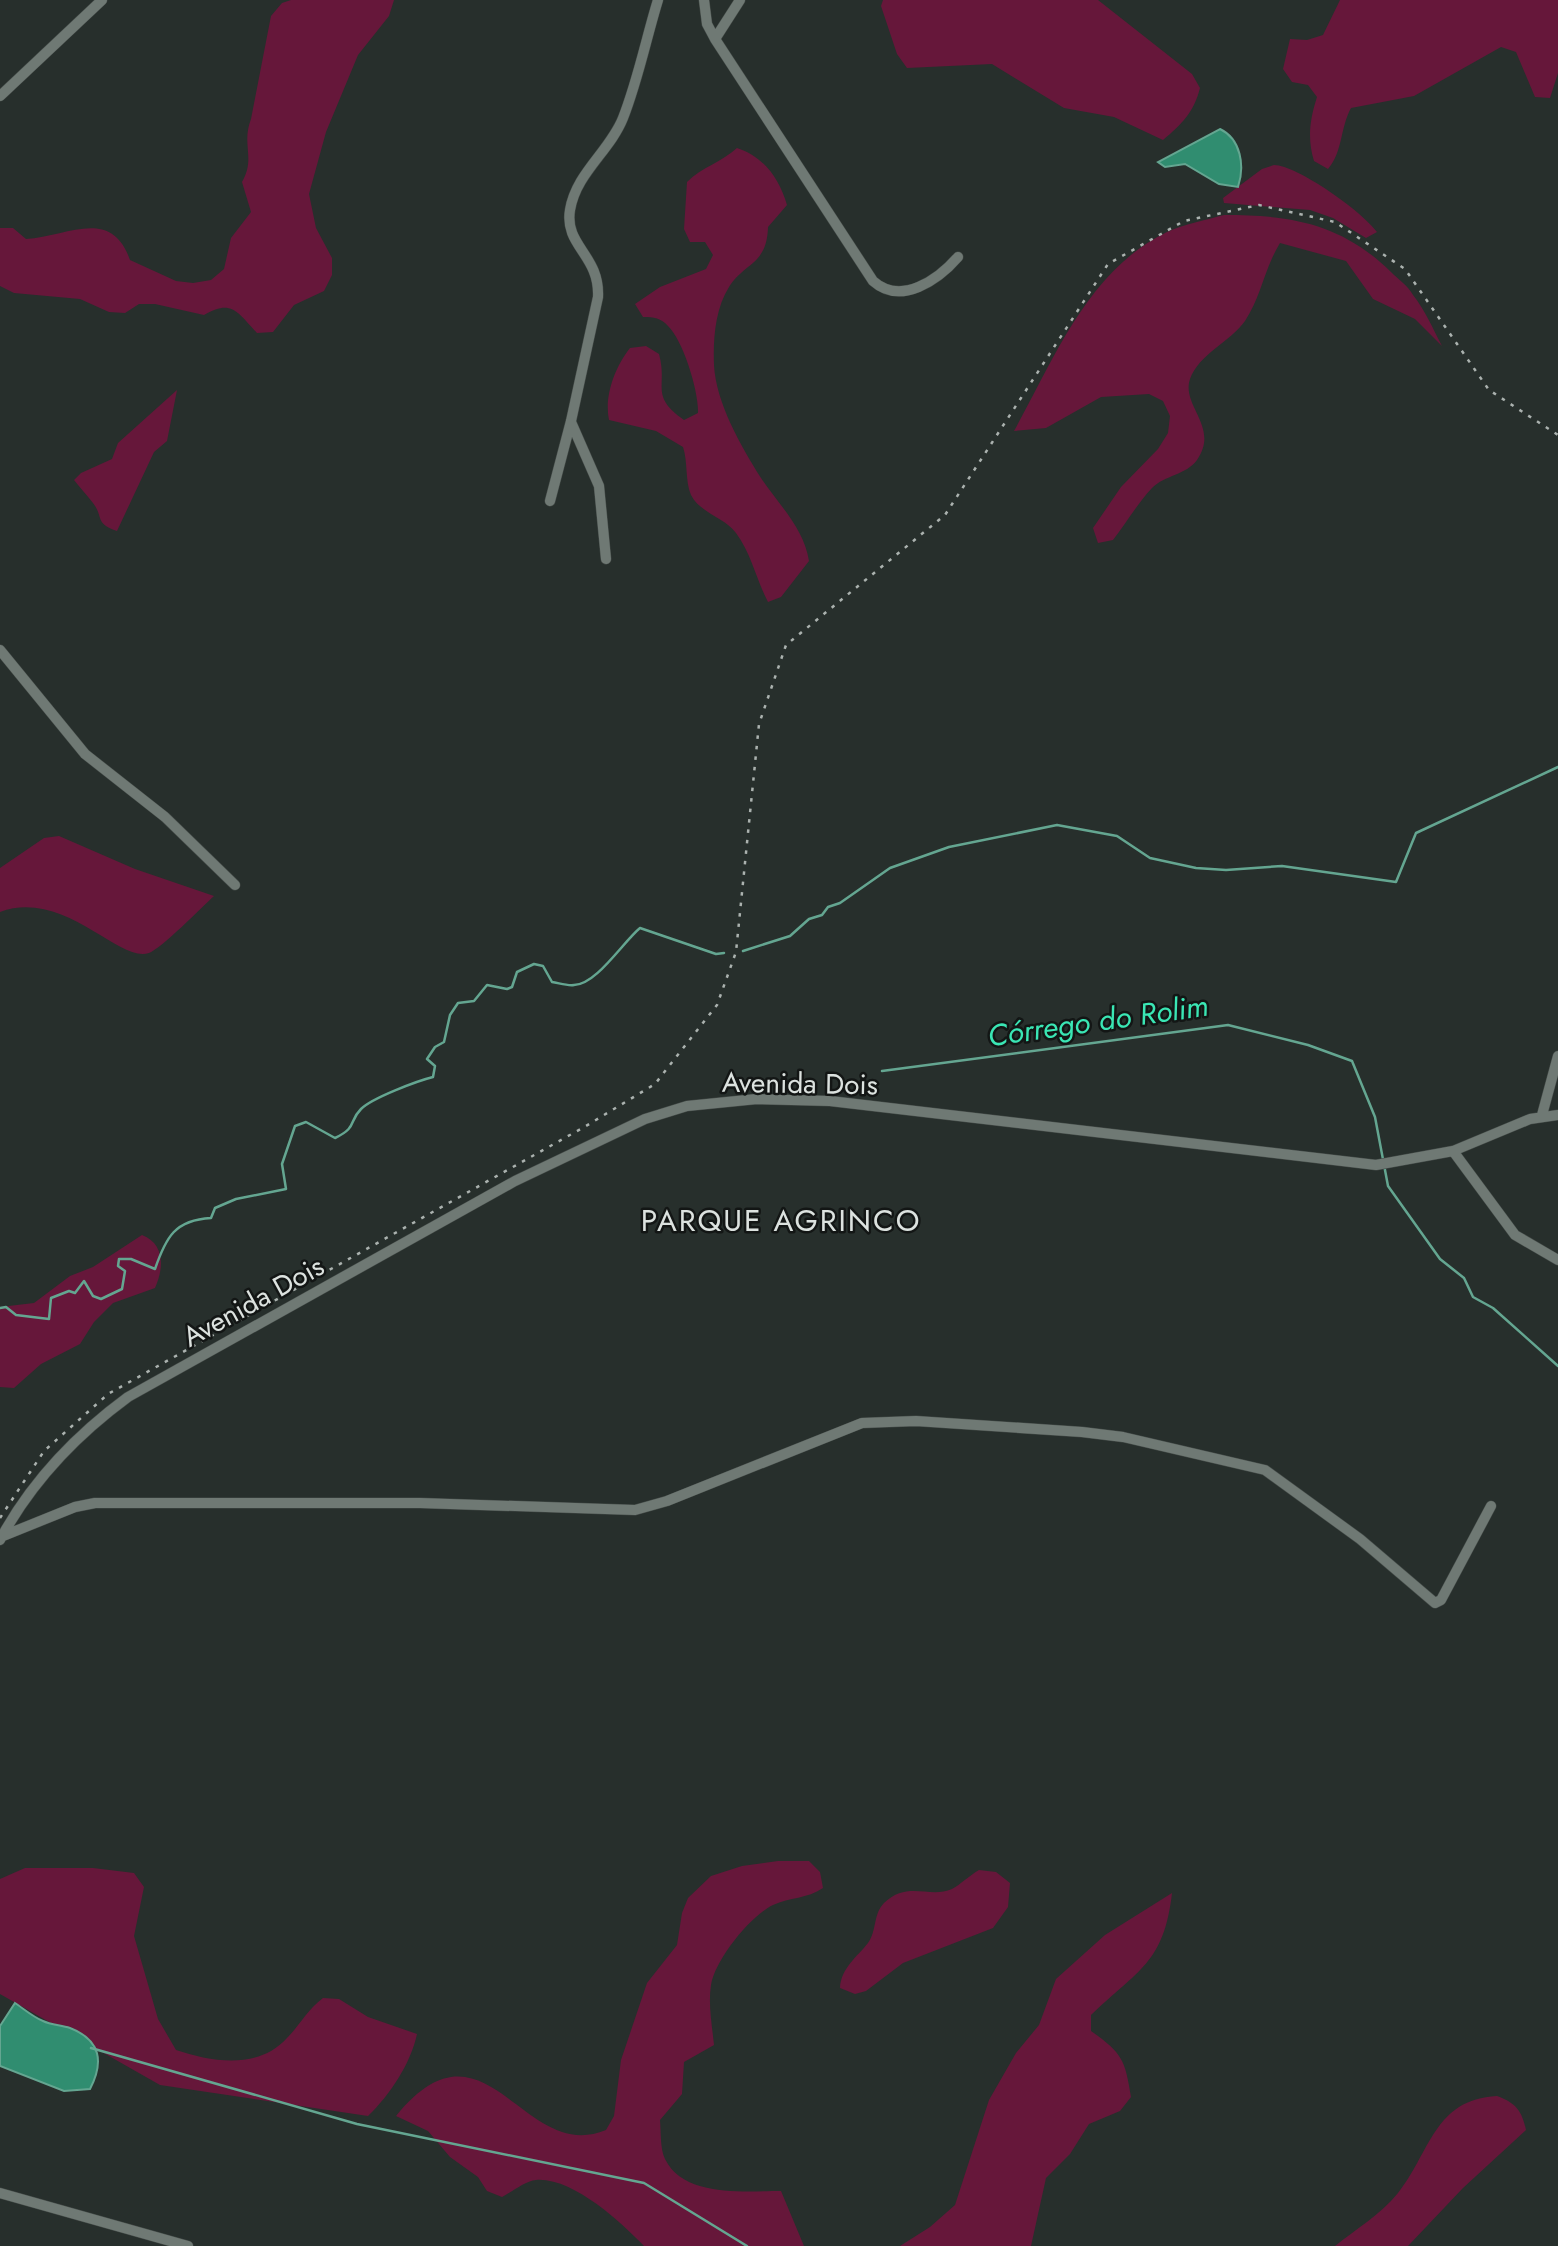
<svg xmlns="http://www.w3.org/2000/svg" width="1558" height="2246" font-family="Jost,sans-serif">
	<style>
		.green { fill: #66173a }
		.water { fill: #308d70; stroke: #64a691; stroke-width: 2 }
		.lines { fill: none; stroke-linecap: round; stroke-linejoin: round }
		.stream { stroke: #64a691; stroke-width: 2.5 }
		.street-casing { stroke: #454c49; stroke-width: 11 }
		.street { stroke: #6f7974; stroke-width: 10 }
		.rail { stroke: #abb2af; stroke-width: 2.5; stroke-dasharray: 3.5 7; stroke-linecap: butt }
		.labels { text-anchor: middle; stroke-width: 5; stroke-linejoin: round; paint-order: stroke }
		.street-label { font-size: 28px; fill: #dce2df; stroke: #131615 }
		.water-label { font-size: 30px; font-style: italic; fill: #3ae6b4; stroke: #131615 }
		.neighbourhood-label { font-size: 30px; letter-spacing: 2px; fill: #dce2df; stroke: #131615 }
	</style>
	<rect width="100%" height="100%" fill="#272f2c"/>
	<path class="green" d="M291 0H394L389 16 358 55 326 132 309 194 316 228 332 258V275L324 291 294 305 273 332 257 333C237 312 232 299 204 315L155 304H139L125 313 109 312 80 299 14 293 0 286V228H13L26 239C67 237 111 206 130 260L176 281 193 283 211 280 224 269 231 238 251 212 242 182C256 158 241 145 251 119L271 16 282 3Z
		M883 0H1098L1192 74 1200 88C1194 112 1182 124 1163 140L1114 117 1064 108 992 64 907 68 897 54 881 6Z
		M1340 0H1558V73L1550 98 1535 97 1516 52 1501 47 1414 96 1351 108C1340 128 1343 151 1328 169L1314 161C1307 138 1310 119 1317 97L1308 85 1292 82 1283 69 1290 39 1307 40 1323 35Z
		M737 148C764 157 779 178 787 205L768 227C767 265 745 262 729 287 715 309 713 340 714 365 716 403 741 446 761 478 779 505 804 528 809 561L781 597 768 602C756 579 752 555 736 533 724 517 700 513 691 495 685 481 688 462 683 447L656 431 609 420C604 396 615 367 630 348L646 346 659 354C668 386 649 396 684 420L698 413C699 392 683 340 668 326 661 318 654 317 643 317L635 304 660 287 706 269 713 255 705 242H690L684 229 687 182C702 167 722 162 737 148Z
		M1274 165C1297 165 1363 212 1377 232L1366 238 1333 218 1310 210 1224 203 1223 198 1262 169Z
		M1224 215C1291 215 1341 223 1391 272 1398 279 1408 286 1413 295 1425 310 1433 329 1442 346L1415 319 1373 299 1346 261 1280 243C1265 267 1261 297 1245 321 1230 342 1199 354 1190 379 1181 406 1220 427 1197 460 1186 475 1165 475 1152 488 1138 503 1126 523 1113 540L1098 543 1093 528 1121 487 1158 449 1168 433 1170 416 1163 401 1149 394 1101 397 1046 428 1014 431C1054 359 1088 270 1167 232 1184 224 1206 220 1224 215Z
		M177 390 167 441 154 452 117 531C94 523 104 517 93 503 87 495 80 488 74 480L81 473 112 459 118 443Z
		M59 836 135 869 214 896C201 908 162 948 149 953 120 964 64 888 0 912V868L44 838Z
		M142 1235C165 1244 164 1268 155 1288L113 1303 94 1322 80 1344 41 1364 14 1388 0 1387V1307L34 1303 70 1276 93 1267Z
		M778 1861H809L820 1872 823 1888C807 1899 790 1897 773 1905 750 1916 715 1960 711 1985 708 2004 712 2025 714 2045L684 2062 682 2094 660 2120C661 2132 660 2149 665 2159 684 2198 746 2191 781 2191L804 2246H644C621 2222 572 2177 536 2180 525 2181 512 2192 502 2197L487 2191 478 2177 450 2157 428 2131 396 2116C486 2006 522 2165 606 2130L614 2116 621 2060 647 1983 677 1945 682 1913 688 1898 711 1876 742 1866Z
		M25 1868H93L134 1873 144 1887 134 1936 158 2019 176 2050C212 2062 258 2070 287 2038 300 2025 307 2010 323 1998L339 1999 368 2017 417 2034C411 2063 390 2095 368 2116L160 2085 0 1994V1879Z
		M979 1870 996 1872 1010 1883 1008 1907 993 1928 903 1963 866 1991 855 1994 840 1988C841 1968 857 1957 868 1943 877 1931 873 1914 884 1903 908 1880 929 1899 952 1889 961 1884 970 1875 979 1870Z
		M1172 1893C1164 1963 1138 1970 1091 2015V2031C1122 2053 1125 2059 1131 2097L1120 2111 1089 2124 1070 2154 1046 2178 1031 2246H900L930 2227 955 2205 989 2100 1016 2053 1039 2025 1056 1979 1105 1935Z
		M1497 2096C1516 2103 1522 2111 1526 2130L1463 2188 1408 2246H1335C1356 2229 1380 2215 1398 2193 1430 2153 1434 2099 1497 2096Z"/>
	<path class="water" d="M1220 129C1241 139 1245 166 1238 187L1219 184 1185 164 1165 167 1158 162Z
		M15 2003C24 2009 33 2017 43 2021 51 2025 61 2025 70 2028 101 2040 104 2062 90 2089L64 2091 0 2066V2026Z"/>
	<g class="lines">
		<path class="stream" d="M743 951 790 936 809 919 822 915 828 907 840 903 890 868 949 847 1057 825 1117 836 1150 858 1196 868 1226 870 1282 866 1396 882 1416 833 1558 767
			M882 1071 1228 1025 1308 1045 1352 1061 1375 1117 1388 1186 1440 1259 1464 1278 1473 1297 1493 1308 1558 1366
			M0 1308 6 1307 16 1315 49 1319 51 1298 69 1291 75 1293 84 1281 93 1296 101 1299 122 1289 125 1271 118 1266 119 1259H131L155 1269C166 1237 175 1220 211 1218L215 1208 236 1199 286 1189 282 1164 295 1126 306 1122 335 1138C358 1127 348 1122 361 1109 372 1098 417 1081 433 1077L435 1066 427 1059 435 1047 444 1042 450 1015 458 1003 474 1001 487 985 507 989 512 987 517 972 534 964 543 966 552 982C559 983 567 986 574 985 596 985 623 942 640 928L716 954 724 953
			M91 2048 357 2124 644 2183 747 2246"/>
		<defs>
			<path id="street" d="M704 0 707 24 715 39 873 281C901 306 938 280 958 257
				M715 39 740 0
				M0 96 102 0
				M571 422 599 486 606 559
				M550 501 571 421 598 297C600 255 564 246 570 210 576 173 610 151 623 118 638 80 646 39 658 0
				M0 650 85 754 165 817 235 885
				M1542 1115 1558 1056
				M1453 1151 1515 1235 1558 1260
				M3 1536 75 1507 95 1503H420L635 1510 667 1501 862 1423 916 1421 1082 1432 1123 1437 1265 1470 1360 1539 1435 1603 1441 1600 1491 1506
				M0 1540C31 1482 75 1436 128 1397L515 1181 645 1119 687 1106 757 1099 830 1101 1376 1165 1453 1151 1530 1119 1558 1115
				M0 2193 188 2246"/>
		</defs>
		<use href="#street" class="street-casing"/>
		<use href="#street" class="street"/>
		<path class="rail" d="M0 1518 44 1451 108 1394 586 1126 655 1084 717 1005 736 952 759 724 786 645 945 515 1108 264 1184 221 1259 205 1335 222 1405 269 1489 390 1558 435"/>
	</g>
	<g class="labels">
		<g class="street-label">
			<text transform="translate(800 1083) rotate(1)" y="10">Avenida Dois</text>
			<text transform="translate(253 1301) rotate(-29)" y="10">Avenida Dois</text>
		</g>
		<g class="water-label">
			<text transform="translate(1098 1021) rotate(-8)" y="10">Córrego do Rolim</text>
		</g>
		<g class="neighbourhood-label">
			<text x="781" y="1231">PARQUE AGRINCO</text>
		</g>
	</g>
</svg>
